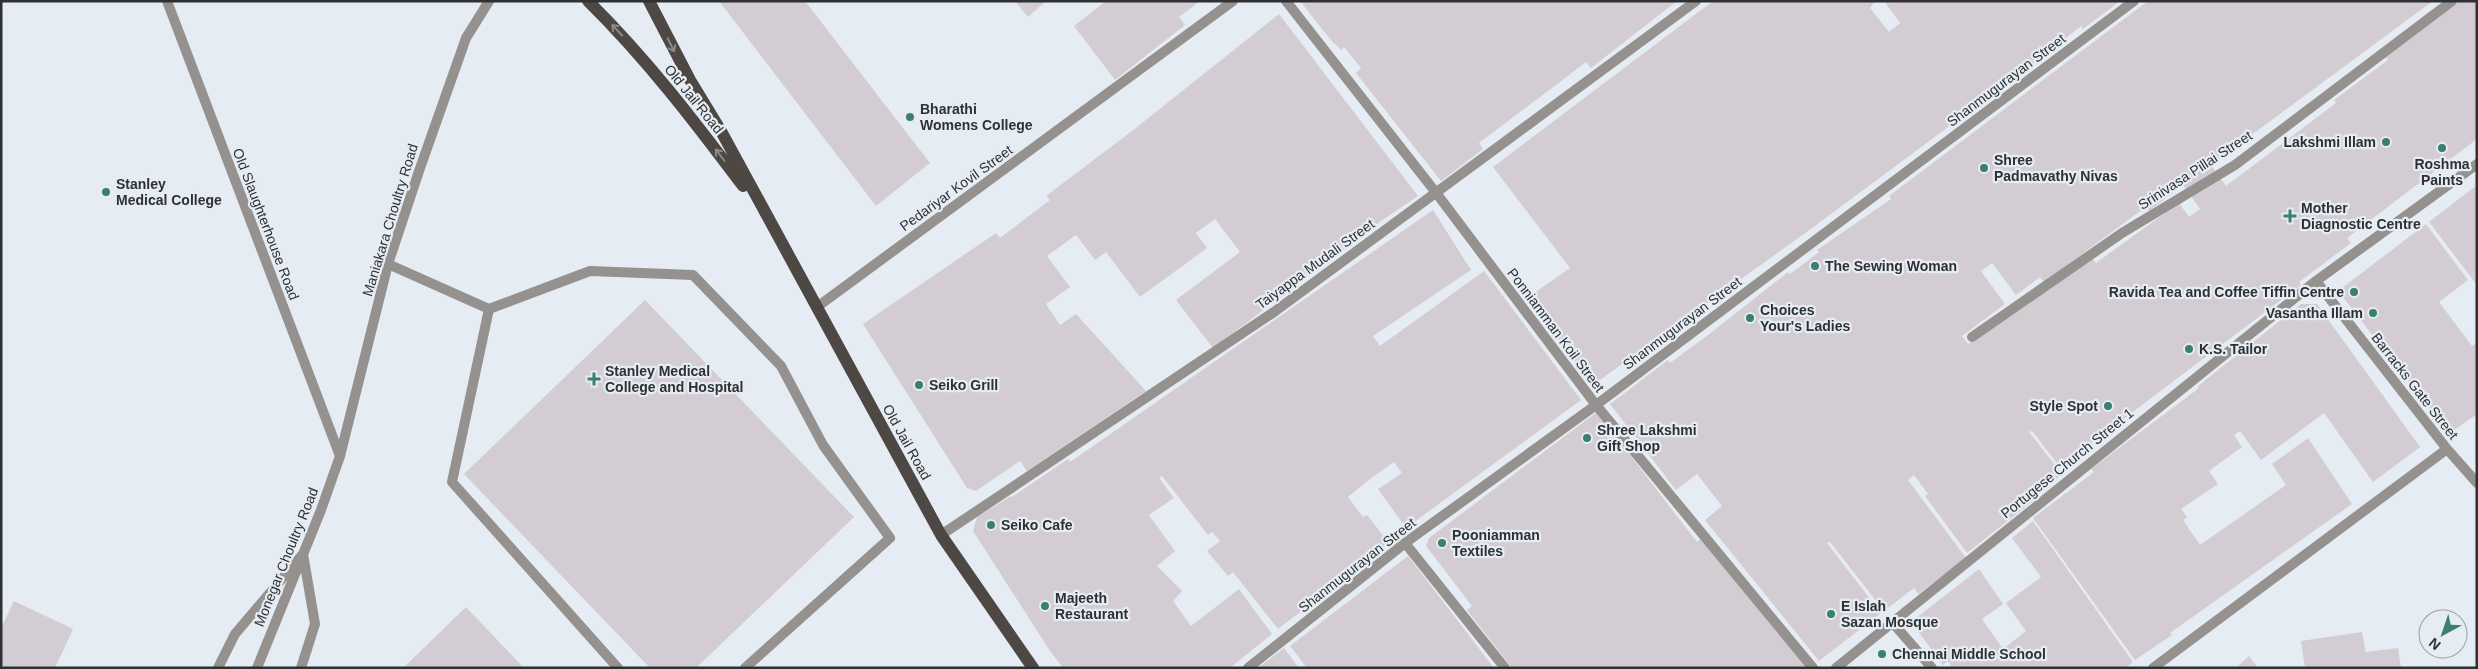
<svg xmlns="http://www.w3.org/2000/svg" width="2478" height="669" font-family="Helvetica,sans-serif">
	<style>
		.building { fill: #d3cdd3; fill-rule: evenodd }
		.lines { fill: none; stroke-linecap: round; stroke-linejoin: round }
		.service { stroke: #94918f; stroke-width: 10 }
		.minor { stroke: #94918f; stroke-width: 10 }
		.tertiary { stroke: #94918f; stroke-width: 10 }
		.primary { stroke: #4e4845; stroke-width: 12 }
		.oneway { stroke: #8b8a8b }
		.poi-dot { fill: #3c7e70; stroke: #e6ecf3; stroke-width: 2 }
		.labels { text-anchor: middle; stroke-width: 4.5; stroke-linejoin: round; paint-order: stroke }
		.street-label { font-size: 14px; fill: #2e3033; stroke: #e6ecf3 }
		.poi-label { font-size: 14px; font-weight: bold; fill: #2e3033; stroke: #e6ecf3; text-anchor: start }
	</style>
	<rect width="100%" height="100%" fill="#e6ecf3"/>
	<path class="building" d="M719 1H805L930 163 876 206Z
		M1015 1H1046L1028 17Z
		M1106 1H1200L1179 17 1185 25 1115 80 1074 26Z
		M1300 1H1677L1591 68 1586 62 1556 85 1479 143 1483 149 1441 181 1356 73 1361 68 1344 47 1341 50 1330 39Z
		M1713 1H1875L1870 8 1889 32 1900 23 1884 1H2120L2083 29 2081 26 1961 121 1959 119 1804 234 1593 385 1527 298 1570 268 1493 167Z
		M2148 1H2433L2211 165 2226 186 2336 103 2334 100 2388 60 2385 56 2459 1H2477V139L2347 238 2351 243 2299 282 2301 285 2060 467 2032 431 2029 432 2062 474 2031 499 2033 501 1967 553 1925 496 1928 494 1914 475 1908 480 1966 558 1918 594 1914 588 1884 611 1830 542 1827 543 1881 613 1819 661 1705 520 1722 506 1697 474 1676 490 1610 404 1668 360 1670 363 1712 332 1788 272 1790 274 1819 252 1817 250 1891 199 1889 196ZM2183 185 2200 209 2189 217 2179 203 2096 263 2091 257 1968 344 1962 336 2005 304 1981 271 1992 263 2016 295 2040 277 2044 282 2147 206 2149 211Z
		M1279 14 1418 196 1381 221 1213 348 1176 300 1240 252 1215 219 1196 233 1207 248 1140 297 1106 252 1095 260 1076 235 1047 256 1070 287 1046 304 1060 325 1076 314 1146 391 1027 471 1020 461 976 491 967 488 863 324 996 233 1000 238 1050 200 1046 196 1132 131Z
		M2477 185V285L2429 222Z
		M1433 210 1471 270 1373 336 1380 346 1484 271 1581 400 1406 528 1378 489 1402 473 1394 462 1370 479 1348 497 1363 517 1367 515 1389 543 1278 629 1233 572 1228 576 1207 551 1220 541 1212 532 1208 535 1162 476 1159 478 1174 498 1149 515 1175 551 1157 566 1182 591 1173 601 1191 626 1239 589 1272 634 1230 668H1063L1050 651 973 531 977 517 1011 496 1012 497 1068 459 1070 462Z
		M2426 224 2468 280 2439 302 2472 346 2477 342V414L2453 431 2444 427 2338 291Z
		M645 300 854 517 696 668H650L464 474Z
		M2301 304H2317L2420 447 2373 482 2324 413 2261 460 2240 431 2234 435 2242 447 2209 471 2218 484 2181 509 2187 517 2183 520 2200 545 2286 485 2272 464 2308 438 2352 504 2170 633 2172 635 2135 660 2033 518 2094 472 2091 469 2199 388 2198 386Z
		M1597 412 1697 542 1701 538 1807 668H1512L1467 610 1472 606 1426 546 1429 538Z
		M2033 521 2133 662 2126 668H1952L1948 661 1943 665 1914 626 1916 618 1979 569 2003 604 1982 619 2003 649 2026 631 2006 603 2041 577 2012 538Z
		M1408 556 1494 668H1307L1290 646Z
		M14 601 73 629 55 668H1V628Z
		M466 607 524 668H403Z
		M2362 632 2366 652 2398 648 2401 668H2305L2301 641Z
		M1284 648 1299 668H1258L1263 664Z
		M2249 656 2258 668H2236Z"/>
	<g class="lines">
		<path class="service" d="M388 264 489 309 590 271 693 275 781 366 823 445 890 538 745 668
			M489 309 452 482 618 668"/>
		<path class="minor" d="M167 1 340 456
			M1286 1 1437 194 1596 405 1813 668
			M2316 281 2447 449 2477 483
			M817 307 1233 1
			M1972 337 2122 233 2235 165 2452 1
			M941 535 1274 312 1696 1
			M1405 543 1505 668
			M1892 622 1932 668
			M218 668 235 634 303 554 315 624 301 668
			M1248 668 1405 543 1596 405 2134 1
			M1836 668 2316 281 2477 164
			M2153 668 2447 449"/>
		<path class="tertiary" d="M257 668 321 510 340 456 388 264 419 171 466 38 489 1"/>
		<path class="primary" d="M588 1C646 58 695 122 743 186
			M649 1 690 80 721 131 941 535 1033 668"/>
	</g>
	<defs><path id="oneway-shaft" d="M-6 0H5M1.5-3L5.5 0L1.5 3" fill="none" stroke-width="1.6" stroke-linecap="round" stroke-linejoin="round" transform="scale(1.25)"/></defs>
	<g class="oneway">
		<use href="#oneway-shaft" transform="translate(617 30) rotate(-133)"/>
		<use href="#oneway-shaft" transform="translate(671 45) rotate(63)"/>
		<use href="#oneway-shaft" transform="translate(720 155) rotate(-127)"/>
	</g>
	<g class="poi-dot">
		<circle cx="910" cy="117" r="5"/>
		<circle cx="2386" cy="142" r="5"/>
		<circle cx="2442" cy="148" r="5"/>
		<circle cx="1984" cy="168" r="5"/>
		<circle cx="106" cy="192" r="5"/>
		<path d="M2287.5 208.5h5v5h5v5h-5v5h-5v-5h-5v-5h5z"/>
		<circle cx="1815" cy="266" r="5"/>
		<circle cx="2354" cy="292" r="5"/>
		<circle cx="2373" cy="313" r="5"/>
		<circle cx="1750" cy="318" r="5"/>
		<circle cx="2189" cy="349" r="5"/>
		<path d="M591.5 371.5h5v5h5v5h-5v5h-5v-5h-5v-5h5z"/>
		<circle cx="919" cy="385" r="5"/>
		<circle cx="2108" cy="406" r="5"/>
		<circle cx="1587" cy="438" r="5"/>
		<circle cx="991" cy="525" r="5"/>
		<circle cx="1442" cy="543" r="5"/>
		<circle cx="1045" cy="606" r="5"/>
		<circle cx="1831" cy="614" r="5"/>
		<circle cx="1882" cy="654" r="5"/>
	</g>
	<g class="labels">
		<g class="street-label">
			<text transform="translate(2006 80) rotate(-37)" y="5">Shanmugurayan Street</text>
			<text transform="translate(694 99) rotate(51)" y="5">Old Jail Road</text>
			<text transform="translate(2195 170) rotate(-33)" y="5">Srinivasa Pillai Street</text>
			<text transform="translate(956 188) rotate(-36)" y="5">Pedariyar Kovil Street</text>
			<text transform="translate(390 220) rotate(-73)" y="5">Maniakara Choultry Road</text>
			<text transform="translate(266 224) rotate(69)" y="5">Old Slaughterhouse Road</text>
			<text transform="translate(1315 264) rotate(-36)" y="5">Taiyappa Mudali Street</text>
			<text transform="translate(1682 323) rotate(-37)" y="5">Shanmugurayan Street</text>
			<text transform="translate(1556 330) rotate(53)" y="5">Ponniamman Koil Street</text>
			<text transform="translate(2415 386) rotate(52)" y="5">Barracks Gate Street</text>
			<text transform="translate(907 442) rotate(61)" y="5">Old Jail Road</text>
			<text transform="translate(2067 463) rotate(-39)" y="5">Portugese Church Street 1</text>
			<text transform="translate(286 557) rotate(-68)" y="5">Monegar Choultry Road</text>
			<text transform="translate(1357 565) rotate(-38)" y="5">Shanmugurayan Street</text>
		</g>
		<g class="poi-label">
			<text x="920" y="114">Bharathi<tspan x="920" dy="16">Womens College</tspan></text>
			<text x="2376" y="147" text-anchor="end">Lakshmi Illam</text>
			<text x="1994" y="165">Shree<tspan x="1994" dy="16">Padmavathy Nivas</tspan></text>
			<text x="2442" y="169" text-anchor="middle">Roshma<tspan x="2442" dy="16">Paints</tspan></text>
			<text x="116" y="189">Stanley<tspan x="116" dy="16">Medical College</tspan></text>
			<text x="2301" y="213">Mother<tspan x="2301" dy="16">Diagnostic Centre</tspan></text>
			<text x="1825" y="271">The Sewing Woman</text>
			<text x="2344" y="297" text-anchor="end">Ravida Tea and Coffee Tiffin Centre</text>
			<text x="1760" y="315">Choices<tspan x="1760" dy="16">Your's Ladies</tspan></text>
			<text x="2363" y="318" text-anchor="end">Vasantha Illam</text>
			<text x="2199" y="354">K.S. Tailor</text>
			<text x="605" y="376">Stanley Medical<tspan x="605" dy="16">College and Hospital</tspan></text>
			<text x="929" y="390">Seiko Grill</text>
			<text x="2098" y="411" text-anchor="end">Style Spot</text>
			<text x="1597" y="435">Shree Lakshmi<tspan x="1597" dy="16">Gift Shop</tspan></text>
			<text x="1001" y="530">Seiko Cafe</text>
			<text x="1452" y="540">Pooniamman<tspan x="1452" dy="16">Textiles</tspan></text>
			<text x="1055" y="603">Majeeth<tspan x="1055" dy="16">Restaurant</tspan></text>
			<text x="1841" y="611">E Islah<tspan x="1841" dy="16">Sazan Mosque</tspan></text>
			<text x="1892" y="659">Chennai Middle School</text>
		</g>
	</g>
	<rect width="2478" height="669" fill="none" stroke="#2e3033" stroke-width="5"/>
	<g transform="translate(2443 634) rotate(220)"><circle r="24" fill="#e6ecf3" stroke="#9ca1a6"/>
	<path d="M0-4L9 19L0 12L-9 19Z" fill="#3c7e70"/>
	<text y="-8" font-size="14" font-weight="bold" text-anchor="middle" fill="#2e3033">N</text>
	</g>
</svg>
